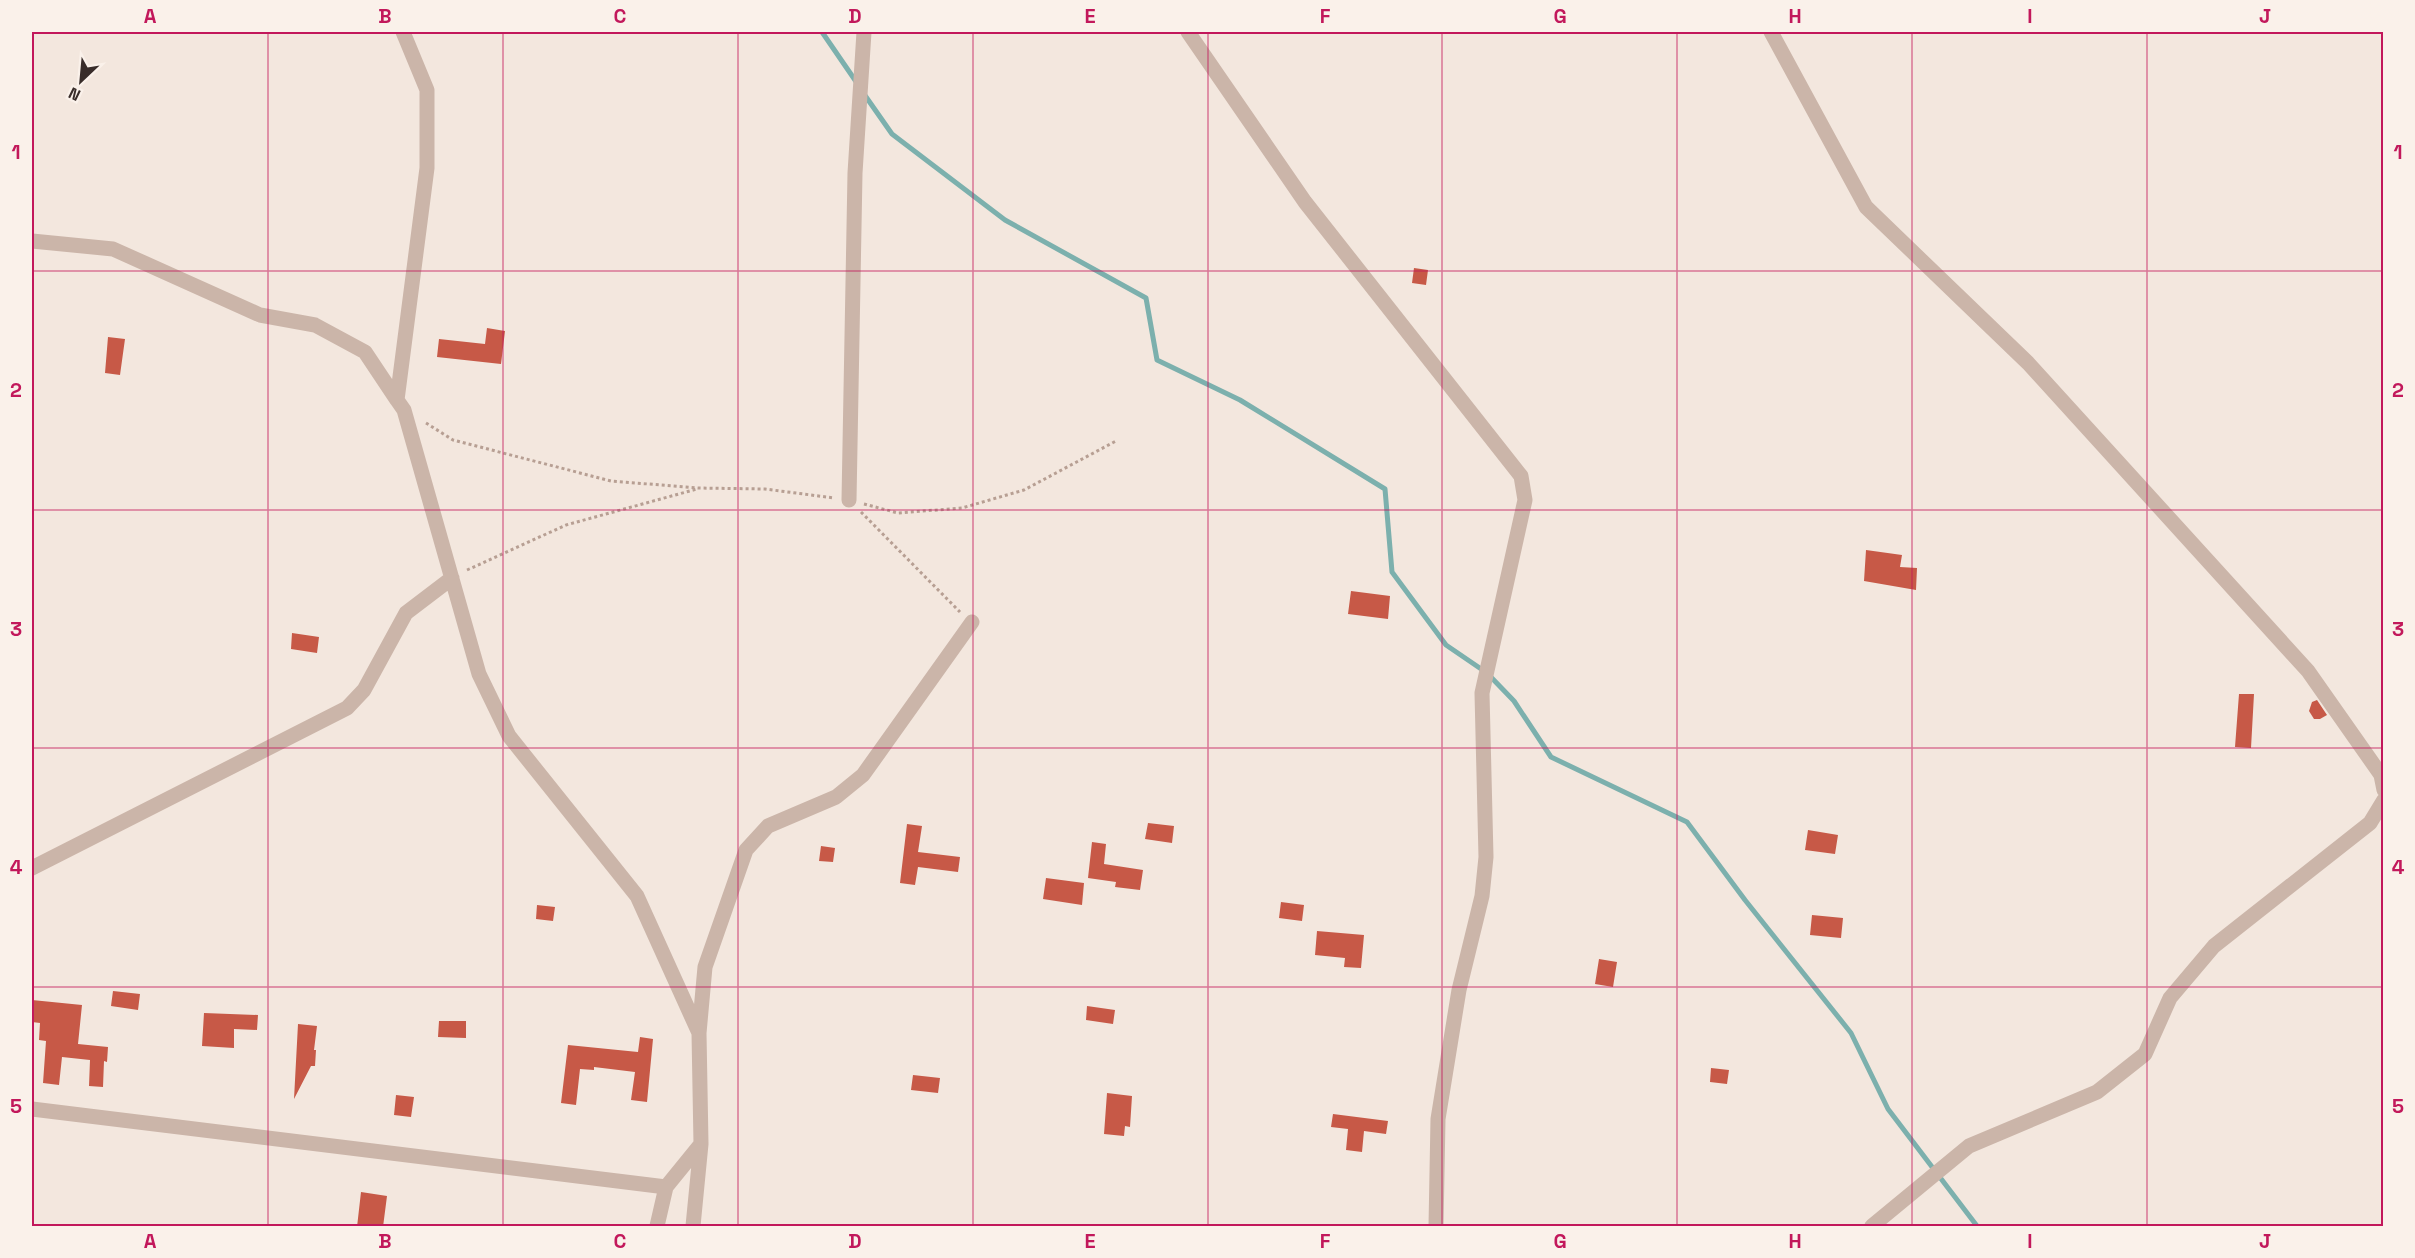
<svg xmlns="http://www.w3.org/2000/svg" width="2415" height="1258" font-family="'Space Grotesk',sans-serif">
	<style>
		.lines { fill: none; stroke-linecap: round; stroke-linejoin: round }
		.stream { stroke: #7cb0ad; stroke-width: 5 }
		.building { fill: #c75947 }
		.path { stroke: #b79f93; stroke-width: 3; stroke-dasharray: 3 3; stroke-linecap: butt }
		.street { stroke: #cbb5a9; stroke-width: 15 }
		.grid { fill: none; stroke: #c2185b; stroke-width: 1.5; stroke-opacity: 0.55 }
		.neatline { fill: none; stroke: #c2185b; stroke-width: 2 }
		.grid-label { font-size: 20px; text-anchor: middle; font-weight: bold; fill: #c2185b }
	</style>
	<rect width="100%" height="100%" fill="#f3e7de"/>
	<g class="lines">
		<path class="stream" d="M822 32 857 83
			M864 94 892 134 1005 220 1146 298 1157 360 1240 400 1385 489 1392 572 1446 645 1487 673 1514 701 1551 757 1687 822 1745 900 1851 1033 1888 1109 1977 1226"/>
	</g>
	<path class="building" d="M1414 268 1428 270 1426 285 1412 283Z
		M487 328 505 331 501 364 437 357 439 339 485 344Z
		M108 337 125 339 120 375 105 373Z
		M1866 550 1902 555 1900 567 1917 568 1916 590 1864 581Z
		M1351 591 1390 596 1388 619 1348 614Z
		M292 633 319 637 317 653 291 649Z
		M2239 694H2254L2251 748 2235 747Z
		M2317 700 2327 715 2320 719H2314L2309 711 2312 702Z
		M1148 823 1174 826 1172 843 1145 839Z
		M907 824 922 826 918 852 960 857 958 872 918 867 915 885 900 883Z
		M1808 830 1838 835 1835 854 1805 850Z
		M1092 842 1106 844 1104 864 1143 870 1140 890 1115 887 1116 882 1088 878Z
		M821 846 835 848 833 862 819 861Z
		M1046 878 1084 883 1082 905 1043 899Z
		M1281 902 1304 905 1302 921 1279 918Z
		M537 905 555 907 553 921 536 919Z
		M1812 915 1843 918 1841 938 1810 935Z
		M1317 931 1364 935 1361 968 1344 967 1345 958 1315 955Z
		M1599 959 1617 962 1613 987 1595 984Z
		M113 991 140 994 138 1010 111 1006Z
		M32 1000 82 1005 78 1044 108 1047 107 1062 104 1061 103 1087 89 1086 90 1060 62 1057 59 1085 43 1083 46 1041 39 1040 40 1023 32 1022Z
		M1087 1006 1115 1010 1113 1024 1086 1020Z
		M204 1013 258 1015 257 1030 234 1029V1048L202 1046Z
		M439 1021H466V1038L438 1037Z
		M298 1024 317 1026 314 1050H316L315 1066H311L294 1099Z
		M640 1037 653 1039 647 1102 631 1100 635 1072 594 1067V1070L580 1069 576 1105 561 1103 568 1045 638 1052Z
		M1711 1068 1729 1070 1727 1084 1710 1082Z
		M913 1075 940 1078 938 1093 911 1090Z
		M1107 1093 1132 1096 1130 1127 1125 1126 1124 1136 1104 1134Z
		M396 1095 414 1097 411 1117 394 1115Z
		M1333 1114 1388 1121 1386 1134 1364 1131 1362 1152 1346 1150 1348 1129 1331 1127Z
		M361 1192 387 1196 383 1227H357Z"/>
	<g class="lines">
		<path class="path" d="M426 423 453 440 611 481 698 488 765 489 834 498
			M864 504 898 513 962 508 1024 490 1116 441
			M861 512 960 612
			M467 570 566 525 697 489"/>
		<path class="street" d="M403 32 427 90V168L397 400 404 410 479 674 509 736 637 896 699 1033
			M1188 32 1305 202 1521 476 1525 500 1482 693 1486 857 1482 896 1459 990 1438 1119 1436 1226
			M1771 32 1866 207 2028 363 2308 671 2381 775 2384 790
			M32 241 113 249 260 315 315 325 365 352 397 400
			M849 500 855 173 864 32
			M32 868 347 708 364 690 406 613 452 578
			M32 1109 666 1187
			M657 1226 666 1187 701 1144 699 1033 705 967 746 850 768 826 836 797 863 775 972 622
			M693 1226 701 1144
			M1872 1226 1969 1146 2097 1092 2145 1054 2170 998 2214 946 2370 823 2384 800"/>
	</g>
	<path class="grid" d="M268 32V1226M503 32V1226M738 32V1226M973 32V1226M1208 32V1226M1442 32V1226M1677 32V1226M1912 32V1226M2147 32V1226M32 271H2384M32 510H2384M32 748H2384M32 987H2384"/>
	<rect width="2415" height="1258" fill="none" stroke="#faf1ea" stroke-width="66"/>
	<g transform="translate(81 81) rotate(206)" stroke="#faf1ea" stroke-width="4.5" paint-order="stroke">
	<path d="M0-4.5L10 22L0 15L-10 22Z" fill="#382c29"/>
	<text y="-9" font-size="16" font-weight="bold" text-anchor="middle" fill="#382c29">N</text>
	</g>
	<rect x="33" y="33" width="2349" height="1192" class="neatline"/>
	<g class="grid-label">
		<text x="150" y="23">A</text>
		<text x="385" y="23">B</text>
		<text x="620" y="23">C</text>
		<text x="855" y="23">D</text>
		<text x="1090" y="23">E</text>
		<text x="1325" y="23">F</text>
		<text x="1560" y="23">G</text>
		<text x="1795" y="23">H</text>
		<text x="2030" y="23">I</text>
		<text x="2265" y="23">J</text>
		<text x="16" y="159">1</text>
		<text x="2398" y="159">1</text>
		<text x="16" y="397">2</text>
		<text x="2398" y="397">2</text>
		<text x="16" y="636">3</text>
		<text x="2398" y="636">3</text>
		<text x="16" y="874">4</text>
		<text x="2398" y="874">4</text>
		<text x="16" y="1113">5</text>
		<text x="2398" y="1113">5</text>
		<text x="150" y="1248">A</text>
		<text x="385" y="1248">B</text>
		<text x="620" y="1248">C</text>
		<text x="855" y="1248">D</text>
		<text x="1090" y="1248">E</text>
		<text x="1325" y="1248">F</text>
		<text x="1560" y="1248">G</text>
		<text x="1795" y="1248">H</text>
		<text x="2030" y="1248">I</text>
		<text x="2265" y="1248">J</text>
	</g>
</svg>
